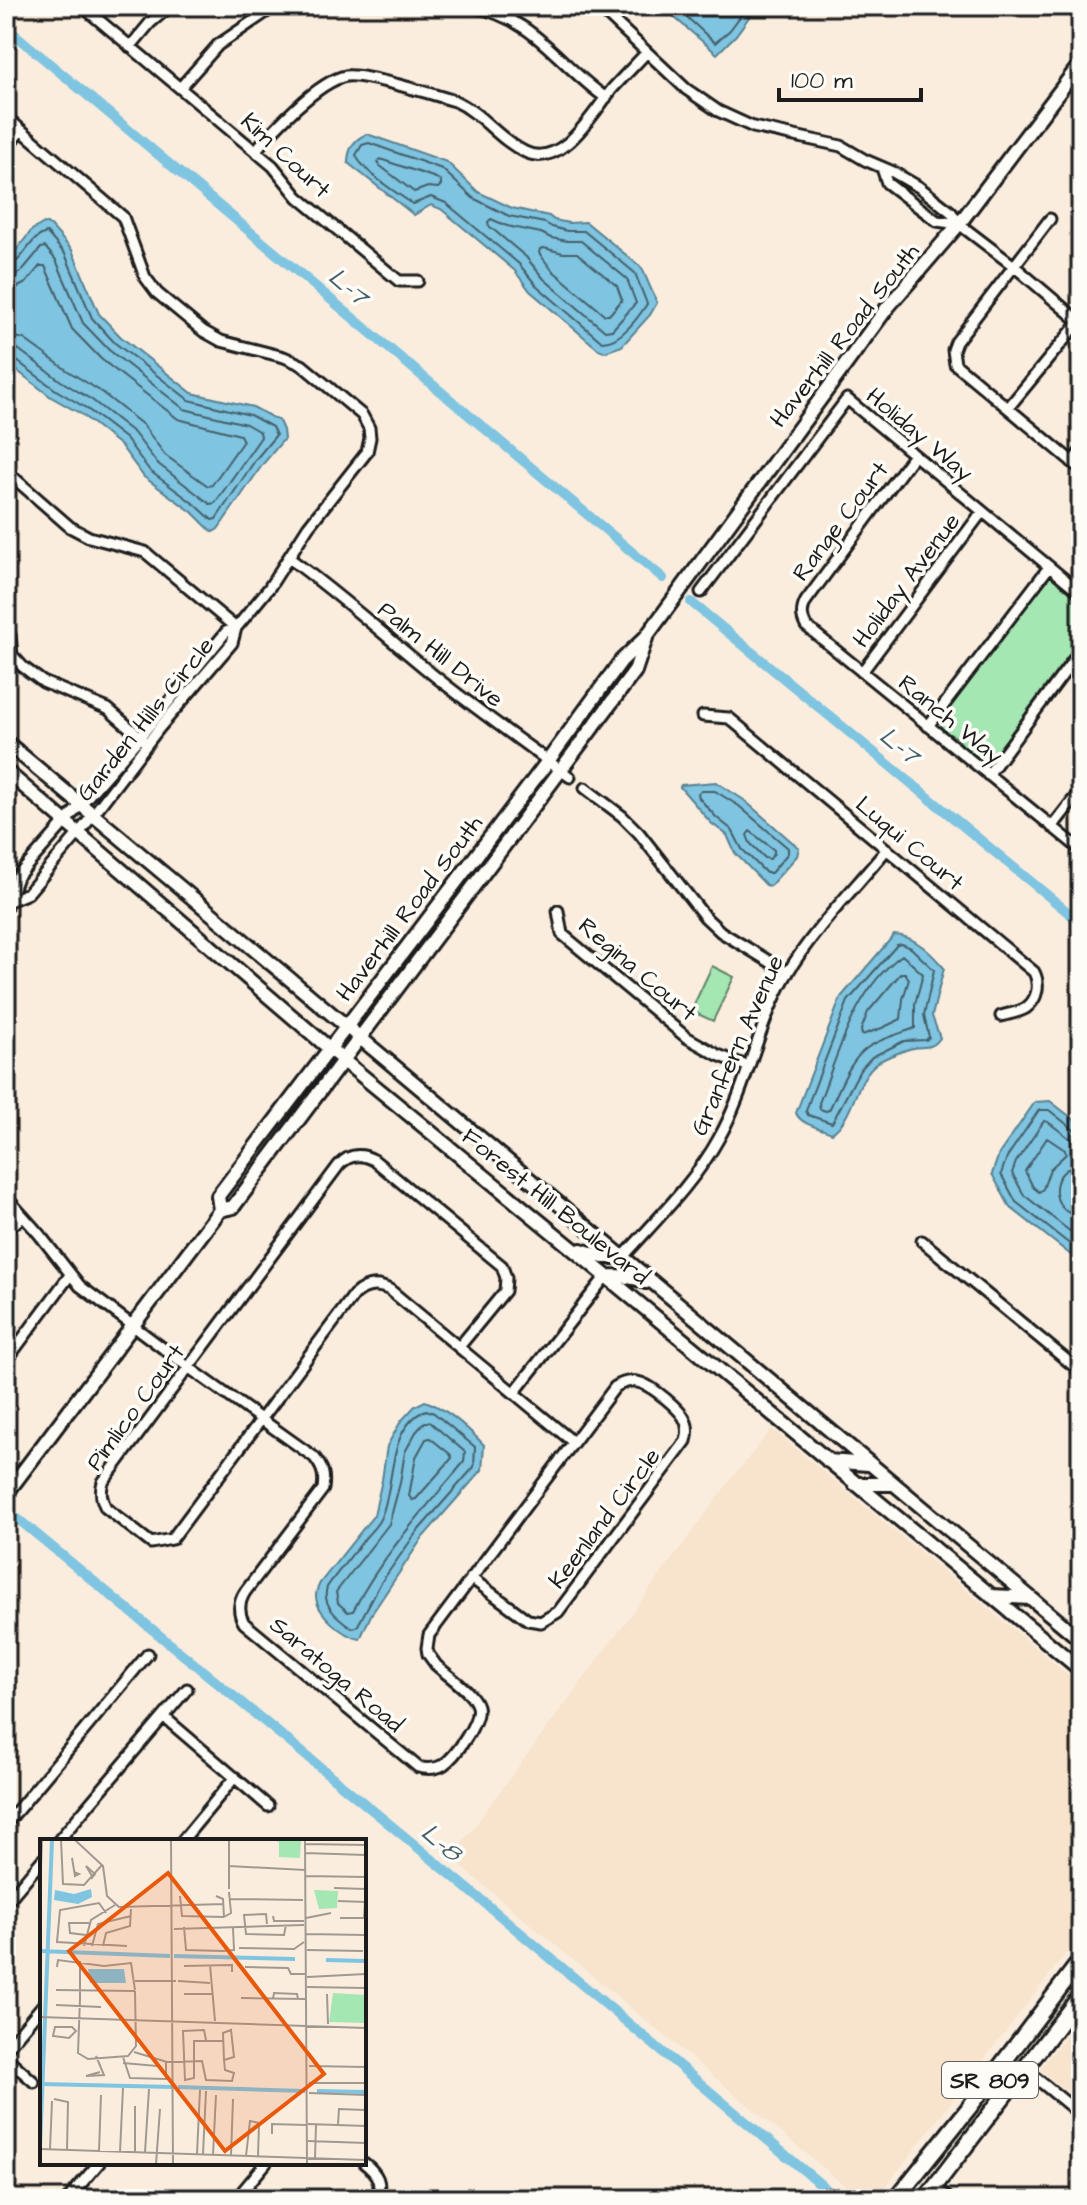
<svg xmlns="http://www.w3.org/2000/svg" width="1087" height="2205" font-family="'Architects Daughter',sans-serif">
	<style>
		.built { fill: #f8e3cc }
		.green { fill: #a4e7b2; stroke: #608267; stroke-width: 2 }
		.water { fill: #7fc4e0; stroke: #578192; stroke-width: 2 }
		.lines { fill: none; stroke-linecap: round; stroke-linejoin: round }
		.shore { stroke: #445f6a; stroke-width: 2 }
		.canal { stroke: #7fc4e0; stroke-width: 10 }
		.street-casing { stroke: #1c1c1c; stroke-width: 15 }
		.secondary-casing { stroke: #1c1c1c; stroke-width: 18 }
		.primary-casing { stroke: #1c1c1c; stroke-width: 20 }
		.street { stroke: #fdfcf7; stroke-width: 9 }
		.secondary { stroke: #fdfcf7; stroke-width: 12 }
		.primary { stroke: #fdfcf7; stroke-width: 14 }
		.labels { text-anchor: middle; stroke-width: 7; stroke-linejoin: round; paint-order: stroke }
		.shield { fill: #fdfcf7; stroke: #605f5e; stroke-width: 2 }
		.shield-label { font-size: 22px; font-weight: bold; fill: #1c1c1c }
		.street-label { font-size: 24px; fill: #1c1c1c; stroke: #fdfcf7 }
		.water-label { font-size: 26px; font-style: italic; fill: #445f6a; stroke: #fdfcf7 }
		.inset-river { fill: none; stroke: #7fc4e0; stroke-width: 4 }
		.inset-road { fill: none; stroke: #a19990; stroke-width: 2 }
		.view { fill: #e8590c; fill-opacity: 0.15; stroke: #e8590c; stroke-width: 4 }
		.inset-edge { fill: none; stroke: #1c1c1c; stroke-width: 4 }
	</style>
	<rect width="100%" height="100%" fill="#faedde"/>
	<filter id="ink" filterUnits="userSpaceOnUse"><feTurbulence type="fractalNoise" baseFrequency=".0125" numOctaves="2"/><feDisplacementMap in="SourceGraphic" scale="16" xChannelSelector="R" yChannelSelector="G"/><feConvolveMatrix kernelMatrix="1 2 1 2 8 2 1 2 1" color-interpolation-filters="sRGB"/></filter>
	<g filter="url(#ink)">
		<path class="built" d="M772 1429 1081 1686V1934L876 2199H861L451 1858 732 1478Z
			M1081 2017V2103L1040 2069Z"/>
		<path class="green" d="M1048 575 1055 576 1081 597V638L994 756 990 760 986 759 982 761 964 748 958 738C949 733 938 733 941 718Z
			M712 966 734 977 713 1021 691 1011Z"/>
		<path class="water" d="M666 6H757L736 35 717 54 675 18Z
			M367 134 447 162 478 192 512 208 549 216 554 220 569 223 586 222 642 268 657 303 650 315 622 346 605 352 598 349 530 291 514 270 441 209 431 205 414 215 348 163C348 149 354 139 367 134Z
			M44 223 51 226 72 250 99 314 121 337 192 393 253 407 279 421 283 430 284 439 263 464 218 529 213 532 208 528 192 512 144 477 121 446 81 414 51 397 6 362V263L32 230Z
			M716 782 744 800 799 848 797 856 770 886 766 885 735 853 727 835 711 823 680 787 681 785Z
			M894 935C914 935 932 954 944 968L932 1016 940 1038C931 1052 920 1044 906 1050 898 1053 884 1058 877 1063 854 1080 855 1117 832 1133 820 1128 801 1125 796 1113L841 997Z
			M1050 1101 1081 1125V1183L1074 1186C1073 1192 1076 1196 1081 1200V1263L1010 1207 992 1174 999 1154 1035 1102Z
			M425 1401C448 1409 468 1428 484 1445L482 1470 423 1537 371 1615 360 1639C344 1637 316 1613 316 1596 316 1591 318 1587 320 1583L374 1515 382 1480 387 1446 401 1421 415 1406Z"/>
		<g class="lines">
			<path class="shore" d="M675 6 715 43 730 30 748 6
				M369 143 442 169 473 198 509 216 545 223 552 227 567 231H584L635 273 647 304C637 319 621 342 602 342L536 285 519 264 446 203 431 197 413 204C398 194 362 171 356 155L362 145Z
				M380 159 436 178 441 181V185L438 188 428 187 414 192 379 165 378 162Z
				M491 219 507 226 541 233 551 238 568 241H581L627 279 636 303 612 330 605 331 544 279 526 257 489 226 488 222Z
				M544 248 563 253H577L617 286 622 300 609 315H605L552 270 539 253 540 249Z
				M6 266C24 264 28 237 47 233L65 254 92 318 115 343 189 400 250 415 272 427 276 435 256 459 216 519 212 520 197 506 150 471 126 439 86 408 56 390 13 358 6 357
				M6 276 14 275 21 272 41 248 45 247 56 260 83 323 109 350 184 409 246 424 260 432 261 437 215 503 210 504 157 463 134 433 92 400 61 381 18 349 6 347
				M6 288 18 287 26 283 40 266H45L72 329 101 359 178 419 240 435 243 441 212 485 208 486 165 455 143 425 100 391 68 371 24 339 6 335
				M701 791H715L739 806 788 848V853L771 873H766L742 849 732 830 716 817 699 798 698 793Z
				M750 831 774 850V853L770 859 765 858 750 843 747 835Z
				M902 944 911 948 934 970 924 1015 929 1037 926 1040 904 1041 872 1057 860 1070 832 1123 808 1115 806 1111 810 1099 848 1001 897 945Z
				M902 955 923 974 915 1004V1028C900 1034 881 1038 867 1048 848 1062 840 1089 829 1110L826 1111 820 1109 819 1103C839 1051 855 989 902 955Z
				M901 973H905L909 979 903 999 901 1019 882 1028 862 1035 861 1030 868 1012Z
				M1081 1131 1074 1130 1049 1110H1039L1007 1157 1001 1174 1016 1202 1081 1253
				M1047 1138 1065 1150 1066 1154 1050 1169 1043 1189 1039 1192 1033 1187 1025 1171Z
				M1081 1141 1069 1138 1048 1122 1044 1121 1016 1162 1012 1173 1024 1195 1081 1240
				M1081 1165C1047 1167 1048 1214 1081 1216
				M426 1410 434 1413 475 1447 474 1467 416 1533 380 1584 357 1627 352 1628C338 1618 321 1606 327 1587 339 1570 353 1554 366 1537 371 1531 378 1525 381 1517 396 1484 386 1428 426 1410Z
				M425 1422H430L465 1452 464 1462C425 1509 381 1556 353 1611L348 1612 338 1603 336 1592 389 1524 400 1483 405 1452 416 1432Z
				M430 1438 450 1454 452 1458 416 1499 412 1500 409 1496 416 1457 426 1439Z"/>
			<path class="canal" d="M6 27 663 578
				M691 602 1081 923
				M18 1519 455 1878 838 2199"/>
			<defs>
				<path id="street" d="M82 6 273 166 298 197 399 281H418
					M471 6C538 20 555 62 606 98
					M598 6 686 89 718 111 753 127 841 146 865 160 893 172 919 187 951 212 959 224 1014 266 1081 323
					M130 47 150 23 170 6
					M180 88 218 45 275 6
					M6 117 123 217 145 277 157 293 203 331 221 341 284 357 302 365 362 415 369 428 370 438 367 452 308 527 269 588 236 628 226 632 140 737 17 877 6 907
					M6 148 21 130
					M255 151C273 130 318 81 346 76 362 73 436 95 455 101 482 113 499 140 525 152 562 170 594 111 613 88 624 76 636 64 647 52
					M882 168 887 183 937 221 959 224
					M1050 219 956 342 953 350 955 364 1081 469
					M1008 408 1079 322
					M914 455 806 601C801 610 801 617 806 626L1081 850
					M1072 462 1081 451
					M6 471 70 527 89 537 145 552 236 628
					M289 558C339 594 384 635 432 674 477 710 524 743 570 777
					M701 592 847 399 1081 593
					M10 635 12 655 23 667 43 682 108 709 145 741
					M862 672 982 512
					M703 716 729 718 1034 972C1040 984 1038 999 1026 1008 1020 1012 1008 1014 1001 1016
					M928 726 1049 567
					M988 775 1081 650
					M585 788 622 816 639 833 705 917 721 932 788 973
					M1052 827 1081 790
					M9 901 28 893 79 833 160 727 232 643 236 628
					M558 911 562 934 686 1037 718 1055 749 1067
					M6 1197 39 1234 80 1286 188 1367 314 1457C323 1468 325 1475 323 1489L245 1592C238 1603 238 1613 244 1623L418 1767C426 1769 434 1770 443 1765 455 1757 481 1721 477 1706 473 1692 447 1675 436 1665L428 1654 427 1648 429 1635 615 1387C635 1374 650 1386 666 1399 680 1411 692 1421 686 1441L558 1612 541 1622 528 1620 471 1578
					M6 1231 23 1216
					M922 1241 1081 1372
					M623 1257C656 1220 695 1182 719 1138 748 1086 757 1025 787 974 813 930 855 888 887 849
					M459 1347 505 1291 506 1278 502 1266 374 1160C361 1153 349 1154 339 1165L103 1482C100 1492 101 1499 106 1508L151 1543 172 1539 354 1295C365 1285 377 1283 390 1290L573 1442
					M6 1361 70 1275
					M514 1393 606 1276
					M164 1717 268 1806
					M6 1824 148 1654
					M58 1841 187 1689
					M182 1841 235 1777
					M6 1903 42 1860
					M6 2049 42 2006
					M6 2057 34 2082
					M1025 2069 1081 2115
					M364 2163C377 2173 383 2183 376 2199
					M935 2187 949 2199
					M68 2199 99 2163
					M236 2199 266 2163"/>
				<path id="secondary" d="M6 742 1081 1640
					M6 771 344 1061 606 1276 1081 1670
					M220 1210 218 1196 548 761 621 661 646 637 887 308 959 224 1081 63
					M581 1250 603 1257H623
					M606 1276C621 1276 633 1276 646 1282
					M828 1461 868 1464
					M855 1484H892
					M6 1494 220 1210 233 1207 635 671 646 638
					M991 1596 1030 1598"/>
				<path id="primary" d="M896 2199 968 2109 1081 1960
					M925 2199 1081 1995"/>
			</defs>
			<use href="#street" class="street-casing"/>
			<use href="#secondary" class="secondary-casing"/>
			<use href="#primary" class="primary-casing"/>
			<use href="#street" class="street"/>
			<use href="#secondary" class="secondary"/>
			<use href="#primary" class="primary"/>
		</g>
	</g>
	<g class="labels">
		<rect class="shield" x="942" y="2062" width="96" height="36" rx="6"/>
		<g class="shield-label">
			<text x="990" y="2088">SR 809</text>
		</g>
		<g class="street-label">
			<text transform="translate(286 155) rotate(43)" y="8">Kim Court</text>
			<text transform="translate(844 335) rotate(-52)" y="8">Haverhill Road South</text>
			<text transform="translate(920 434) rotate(40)" y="8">Holiday Way</text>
			<text transform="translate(840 521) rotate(-53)" y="8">Range Court</text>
			<text transform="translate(906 580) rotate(-53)" y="8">Holiday Avenue</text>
			<text transform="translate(441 654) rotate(39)" y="8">Palm Hill Drive</text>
			<text transform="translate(145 719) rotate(-51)" y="8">Garden Hills Circle</text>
			<text transform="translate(951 719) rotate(39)" y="8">Ranch Way</text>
			<text transform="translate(910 843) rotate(40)" y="8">Luqui Court</text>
			<text transform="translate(409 908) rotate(-53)" y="8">Haverhill Road South</text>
			<text transform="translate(638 969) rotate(40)" y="8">Regina Court</text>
			<text transform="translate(737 1045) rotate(-66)" y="8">Granfern Avenue</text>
			<text transform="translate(556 1206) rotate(39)" y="8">Forest Hill Boulevard</text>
			<text transform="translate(135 1407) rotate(-54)" y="8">Pimlico Court</text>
			<text transform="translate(604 1518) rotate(-53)" y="8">Keenland Circle</text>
			<text transform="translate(337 1674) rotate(40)" y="8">Saratoga Road</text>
		</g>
		<g class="water-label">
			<text transform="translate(349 286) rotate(40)" y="9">L-7</text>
			<text transform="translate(900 745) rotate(39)" y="9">L-7</text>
			<text transform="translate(442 1842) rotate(40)" y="9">L-8</text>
		</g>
	</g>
	<g transform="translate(40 1839)">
		<rect width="326" height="326" fill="#faedde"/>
		<path d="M233 1H261L260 19 239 18V3ZM274 51 298 52 297 69 279 70ZM293 154 326 156V184L289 183Z" fill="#a4e7b2"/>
		<path d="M51 50 52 58 38 65 14 61 15 51 34 55ZM48 130H84L86 144H50Z" fill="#7fc4e0"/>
		<path class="inset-river" d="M0 112 130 117M134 117 255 120M286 121 326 122M0 245 133 248M138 248 265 252M277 252 326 253M0 308 12 1"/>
		<path class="inset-road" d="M21 1 23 45 44 46 62 26M35 1 63 27 67 57 79 68 184 65M131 1 133 325M189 1V50M265 1 267 325M265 5 326 6M265 14 326 16M32 19 35 37 39 35 34 33M189 27 265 31M265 37 326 38M51 40 55 35 46 27 52 37M294 49 326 50M0 57 2 1M140 57 142 77 184 78M176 57 183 60 184 78M190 60 263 61M298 62 326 63M66 74 59 64 20 71 17 103 87 107M233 77 234 82H264M184 78 191 74 189 53M266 79 291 74M300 79H324L325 63M227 85 226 75 204 76 206 95 244 96 246 86M144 88 146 111 183 112 194 111 193 89M134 90 264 86M266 95 325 96M46 96 30 94 29 84H49M44 107 51 81 75 66M52 107 58 85 91 77M63 107 66 94 90 87 91 70M199 109 254 110 264 103M267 111 323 112M40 122V161M170 126 175 182M144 127 192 126V133M17 128 18 121 64 127 91 124 95 151M205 128 248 129 251 135H265M267 138 326 135M95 142H136M138 142 170 144M267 148 326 149M16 151 95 152M144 155H173M287 155 288 185M201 159 265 160M40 160 38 214 48 220 88 217 96 207 95 152M233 160 234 154 257 155 258 160M16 166 61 168M0 178 326 189M32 188 36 192 29 199 13 197 15 188ZM166 201 164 191 143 192 145 241 154 239V202H183M94 213 127 223 162 222 166 241 192 242 194 234 185 231 184 221 183 194 191 191 194 218 184 221M56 217 64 236 46 237 60 233M83 218 90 239 126 240V222M83 224 117 227M269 227 326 228M269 244H326M269 254 326 256M14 260 28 263 27 311M95 267V313M268 285 326 287M298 285 299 270 325 271M232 295V285L266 286M268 302 326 304M0 310 326 321M10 310 12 262M59 312 61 256M80 313 83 249M105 313 109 250M157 315 160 251M163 315 166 252M173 316 176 256M191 316 193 260M206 317 210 282 219 284 218 317M275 319 276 286M116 325 120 270"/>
		<path class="view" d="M128 34 284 235 185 312 29 112Z"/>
		<rect width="326" height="326" class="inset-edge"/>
	</g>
	<rect width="1087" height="2205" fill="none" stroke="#fdfcf7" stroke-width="32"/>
	<rect x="16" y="16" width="1055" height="2173" fill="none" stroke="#1c1c1c" stroke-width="3" filter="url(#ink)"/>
	<path d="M779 88v12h142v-12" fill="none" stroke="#1c1c1c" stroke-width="4"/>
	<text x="791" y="88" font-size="24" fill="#1c1c1c" stroke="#fdfcf7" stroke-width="6" paint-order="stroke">100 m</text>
</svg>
